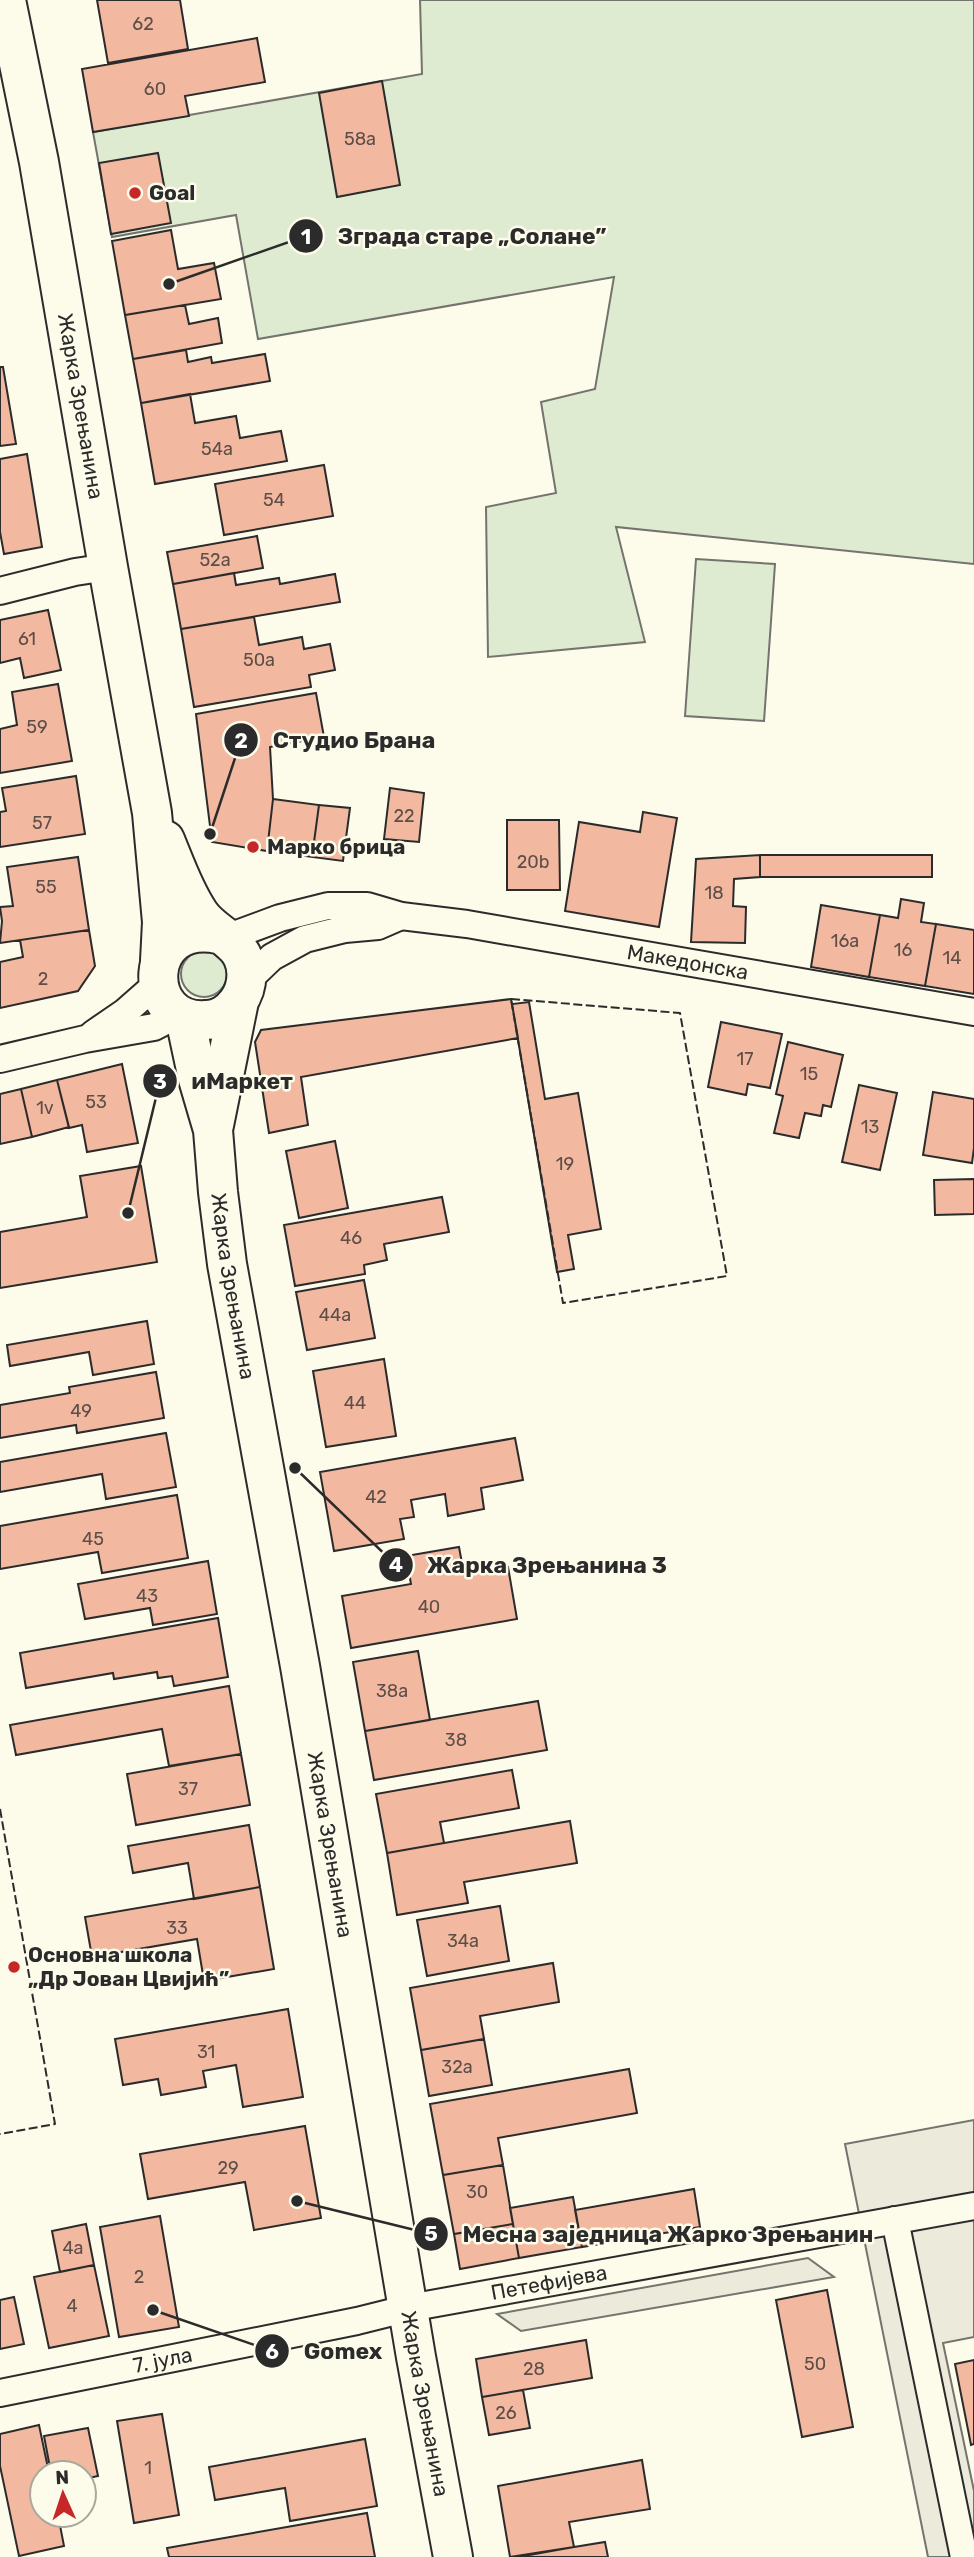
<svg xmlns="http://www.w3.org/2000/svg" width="974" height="2557" font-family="Rubik,sans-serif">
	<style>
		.green { fill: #deebd1; stroke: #74746e; stroke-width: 2 }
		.parking { fill: #eceadb; stroke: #74746e; stroke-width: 2 }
		.building { fill: #f2b8a0; stroke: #2b2b2b; stroke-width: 2 }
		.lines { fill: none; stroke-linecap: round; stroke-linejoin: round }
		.minor-casing { stroke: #2b2b2b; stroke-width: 30 }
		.secondary-casing { stroke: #2b2b2b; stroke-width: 42 }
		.minor { stroke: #fdfbea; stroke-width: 26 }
		.secondary { stroke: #fdfbea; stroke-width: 38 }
		.fence { stroke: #2b2b2b; stroke-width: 2; stroke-dasharray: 9 3.5; stroke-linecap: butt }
		.poi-dot { fill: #c62828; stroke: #fdfbea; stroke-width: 2.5 }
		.labels { text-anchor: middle; stroke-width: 5; stroke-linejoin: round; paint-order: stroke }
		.number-label { font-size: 18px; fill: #5d4e48 }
		.poi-label { font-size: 21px; font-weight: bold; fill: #2b2b2b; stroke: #fdfbea; text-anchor: start }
		.street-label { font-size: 21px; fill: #2b2b2b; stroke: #fdfbea }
		.leader { fill: none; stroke: #2b2b2b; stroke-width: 2.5 }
		.callout-dot { fill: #2b2b2b; stroke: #fdfbea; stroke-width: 2.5 }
		.mark-label { font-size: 21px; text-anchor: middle; font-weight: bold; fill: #fff }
		.callout-label { font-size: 23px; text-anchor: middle; font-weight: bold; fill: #2b2b2b; stroke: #fdfbea; stroke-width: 5; stroke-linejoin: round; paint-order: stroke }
	</style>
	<rect width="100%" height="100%" fill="#fdfbea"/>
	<path class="green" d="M420 0H974V564L616 527 645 642 488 657 486 507 556 493 541 402 595 389 614 277 258 339 236 215 112 237 93 132 422 74Z
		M696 559 775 564 764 721 685 716Z
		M181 974a23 23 0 1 1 46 0a23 23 0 1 1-46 0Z"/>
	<path class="parking" d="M974 2120V2337L943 2343 974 2491V2557H928L845 2144Z
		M808 2258 834 2277 521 2331 497 2314Z"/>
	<path class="building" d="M97 0H180L188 49 108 63Z
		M257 38 265 82 185 96 189 116 93 132 82 69Z
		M382 81 400 185 337 197 319 93Z
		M158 153 171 223 111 234 99 163Z
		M171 230 178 269 214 263 221 299 125 315 112 241Z
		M185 305 189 324 218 318 222 343 133 359 125 315Z
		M186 350 188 362 211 357 212 363 265 354 270 381 141 403 133 359Z
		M0 367H3L16 444 0 446Z
		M190 394 195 423 236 416 240 438 281 431 287 461 155 484 141 403Z
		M27 454 42 547 4 554 0 532V459Z
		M324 465 333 516 224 535 215 484Z
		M257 536 263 568 173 584 167 552Z
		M234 573 236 585 279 578 280 584 335 574 340 602 181 629 173 584Z
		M48 610 61 670 24 678 20 658 0 663V620Z
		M254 617 259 645 302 637 304 649 330 644 335 670 309 675 311 687 194 707 181 629Z
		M58 684 72 761 0 773V729L17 725 12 692Z
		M316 693 324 737 270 747 273 799 267 851 212 842 196 714Z
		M76 776 85 834 0 847V812L6 811 2 788Z
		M390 788 424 793 419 842 384 839Z
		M273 799 319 805 312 857 267 851Z
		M319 805 350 808 343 861 312 857Z
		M643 812 677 818 659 927 565 911 579 822 640 832Z
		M507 820H559L560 890H507Z
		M760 855V877L734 879 733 906 746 907 745 943 691 942 696 859Z
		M760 855H932V877H760Z
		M78 857 89 930 0 943 2 921 0 907 13 906 7 867Z
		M901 899 924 903 921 922 936 924 925 986 869 977 880 915 898 918Z
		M821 905 880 915 869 977 811 967Z
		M936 924 974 930V994L925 986Z
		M89 930 95 966 78 991 0 1008V962L23 957 20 940Z
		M511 999 518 1038 301 1077 308 1125 269 1133 255 1042 261 1030Z
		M529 1002 545 1099 578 1093 601 1229 568 1235 574 1269 557 1272 512 1004Z
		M721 1022 782 1034 770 1088 748 1084 746 1095 708 1087Z
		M788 1042 843 1055 831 1107 823 1105 821 1116 805 1113 799 1138 774 1133 783 1096 776 1094Z
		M122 1064 138 1143 87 1152 82 1125 69 1128 57 1080Z
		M57 1080 69 1127 32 1137 21 1089Z
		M859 1085 897 1093 880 1170 842 1162Z
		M21 1089 32 1137 0 1144V1094Z
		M933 1092 974 1099V1148L972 1163 923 1155Z
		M335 1141 348 1208 299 1218 286 1151Z
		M141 1166 157 1262 0 1288V1232L87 1217 80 1176Z
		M974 1179V1214L935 1215 934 1180Z
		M442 1197 449 1232 384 1244 387 1260 364 1265 365 1274 295 1286 284 1225Z
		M364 1280 375 1338 307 1350 296 1292Z
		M147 1321 154 1364 93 1375 89 1352 10 1366 7 1345Z
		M384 1359 396 1436 326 1447 313 1371Z
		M156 1372 164 1418 77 1433 76 1425 0 1438V1405L70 1393 69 1387Z
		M166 1433 176 1487 106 1499 102 1474 0 1492V1462Z
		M515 1438 523 1480 481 1488 484 1509 448 1516 445 1494 411 1500 414 1517 400 1519 404 1539 334 1551 320 1472Z
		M177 1495 188 1558 102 1573 98 1552 0 1569V1526Z
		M459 1547 464 1574 508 1567 517 1619 351 1648 342 1596 411 1584 406 1556Z
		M208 1561 217 1614 153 1625 150 1608 85 1619 78 1584Z
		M218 1618 228 1677 174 1686 172 1676 158 1678 157 1672 114 1679 113 1673 26 1688 20 1653Z
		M418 1651 430 1720 365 1731 353 1662Z
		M229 1686 241 1754 169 1766 162 1729 16 1755 10 1725Z
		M538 1701 547 1750 374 1780 365 1731Z
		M241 1754 250 1805 136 1825 127 1774Z
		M512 1770 519 1808 440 1822 444 1843 387 1853 376 1794Z
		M570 1821 577 1863 464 1882 468 1903 397 1915 387 1853Z
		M249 1825 260 1887 194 1899 188 1863 133 1873 128 1846Z
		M260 1887 274 1969 204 1981 197 1939 92 1957 85 1917Z
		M500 1906 509 1961 427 1976 417 1920Z
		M553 1963 559 2002 480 2016 484 2039 421 2050 410 1988Z
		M288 2009 303 2097 243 2107 236 2065 203 2071 206 2087 161 2095 158 2079 123 2085 115 2039Z
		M484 2039 492 2085 429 2096 421 2050Z
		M629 2069 637 2113 498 2138 503 2165 443 2175 430 2104Z
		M305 2126 321 2218 254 2230 245 2182 148 2199 140 2154Z
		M503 2165 513 2224 454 2234 443 2175Z
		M694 2189 700 2227 582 2247 575 2210Z
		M573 2197 582 2247 519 2258 510 2208Z
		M160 2216 179 2327 119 2337 100 2227Z
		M86 2224 94 2265 60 2272 52 2231Z
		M513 2224 519 2258 460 2269 454 2234Z
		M94 2265 109 2336 49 2348 34 2277Z
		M827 2290 853 2427 802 2437 776 2300Z
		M14 2297 24 2344 0 2349V2300Z
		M586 2340 592 2378 482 2397 476 2359Z
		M974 2360V2444L971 2445 955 2364Z
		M523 2390 530 2428 489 2435 482 2397Z
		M162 2414 179 2515 134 2523 117 2421Z
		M39 2425 49 2473H42V2515H58L64 2546 19 2556 0 2466V2434Z
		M88 2428 98 2476 84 2479V2473H51L44 2436Z
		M365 2439 377 2506 290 2521 285 2488 215 2500 209 2467Z
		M642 2460 650 2509 569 2522 574 2547 510 2557 498 2486Z
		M367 2513 375 2557H169L167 2548Z
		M60 2515H76L77 2520 61 2523Z
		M605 2542 608 2557H518L574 2547Z"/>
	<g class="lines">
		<defs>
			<g id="minor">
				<path d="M0 591 75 572 108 567"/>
				<path id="s1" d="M226 938 280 918 328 906H367L401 916 467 924 974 1012"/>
				<path d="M247 981 272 957 305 939 345 929 378 926 401 916"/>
				<path d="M93 1034 125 1012 158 983"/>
				<path d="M0 1059 85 1039 154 1027 179 1014"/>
				<path d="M895 2220 964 2557"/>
				<path id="s2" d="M0 2393 357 2321 409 2308 974 2206"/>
			</g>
			<g id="secondary">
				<path id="s3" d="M6 0 39 162 108 567 152 813 162 922 160 961"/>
				<path d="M165 840C175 864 184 891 199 913 208 927 222 933 234 945 250 960 250 986 237 1003 230 1013 218 1020 206 1020 140 1025 141 919 218 934"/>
				<path id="s4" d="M185 1018 198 1079 213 1130 218 1192 227 1264 300 1666 416 2357 453 2557"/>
				<path d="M214 1125 239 1001"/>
			</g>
		</defs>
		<use href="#minor" class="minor-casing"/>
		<use href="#secondary" class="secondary-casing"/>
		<use href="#minor" class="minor"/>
		<use href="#secondary" class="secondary"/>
		<path class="fence" d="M511 999 680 1013 727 1276 563 1303Z
			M0 1809 55 2124 0 2134"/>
	</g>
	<g class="poi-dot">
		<circle cx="135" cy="193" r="7"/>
		<circle cx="253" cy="847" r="7"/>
		<circle cx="14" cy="1967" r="7"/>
	</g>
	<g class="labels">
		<g class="number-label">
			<text x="143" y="30">62</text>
			<text x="155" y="95">60</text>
			<text x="360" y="145">58a</text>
			<text x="217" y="455">54a</text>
			<text x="274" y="506">54</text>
			<text x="215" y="566">52a</text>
			<text x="27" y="645">61</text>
			<text x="259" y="666">50a</text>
			<text x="37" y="733">59</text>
			<text x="404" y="822">22</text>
			<text x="42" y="829">57</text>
			<text x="533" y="868">20b</text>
			<text x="46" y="893">55</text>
			<text x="714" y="899">18</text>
			<text x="845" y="947">16a</text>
			<text x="903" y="956">16</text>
			<text x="952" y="964">14</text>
			<text x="43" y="985">2</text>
			<text x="745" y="1065">17</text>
			<text x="809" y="1080">15</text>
			<text x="96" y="1108">53</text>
			<text x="45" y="1114">1v</text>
			<text x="870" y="1133">13</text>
			<text x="565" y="1170">19</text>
			<text x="351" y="1244">46</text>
			<text x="335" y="1321">44a</text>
			<text x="355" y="1409">44</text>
			<text x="81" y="1417">49</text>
			<text x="376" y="1503">42</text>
			<text x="93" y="1545">45</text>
			<text x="147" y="1602">43</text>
			<text x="429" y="1613">40</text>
			<text x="392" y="1697">38a</text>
			<text x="456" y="1746">38</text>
			<text x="188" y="1795">37</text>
			<text x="177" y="1934">33</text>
			<text x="463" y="1947">34a</text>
			<text x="206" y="2058">31</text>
			<text x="457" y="2073">32a</text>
			<text x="228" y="2174">29</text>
			<text x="477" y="2198">30</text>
			<text x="73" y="2254">4a</text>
			<text x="139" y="2283">2</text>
			<text x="72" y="2312">4</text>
			<text x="815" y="2370">50</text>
			<text x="534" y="2375">28</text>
			<text x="506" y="2419">26</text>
			<text x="148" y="2474">1</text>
		</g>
		<g class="poi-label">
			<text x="149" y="200">Goal</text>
			<text x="267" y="854">Марко брица</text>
			<text x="28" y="1962">Основна школа<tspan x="28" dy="24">„Др Јован Цвијић”</tspan></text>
		</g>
		<g class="street-label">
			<text dy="7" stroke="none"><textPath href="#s3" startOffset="413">Жарка Зрењанина</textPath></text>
			<text dy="7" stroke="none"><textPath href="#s1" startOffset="472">Македонска</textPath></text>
			<text dy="7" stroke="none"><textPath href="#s4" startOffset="273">Жарка Зрењанина</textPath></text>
			<text dy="7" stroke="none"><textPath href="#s4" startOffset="840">Жарка Зрењанина</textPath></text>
			<text dy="7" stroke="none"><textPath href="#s2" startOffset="560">Петефијева</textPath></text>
			<text dy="7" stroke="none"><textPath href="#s2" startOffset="166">7. јула</textPath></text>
			<text dy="7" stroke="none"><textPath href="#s4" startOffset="1407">Жарка Зрењанина</textPath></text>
		</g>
	</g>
	<path class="leader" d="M169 284L306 236M210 834L241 740M128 1213L160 1081M295 1468L396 1565M297 2201L431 2234M153 2310L272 2351"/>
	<g class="callout-dot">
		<circle cx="169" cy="284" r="7"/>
		<circle cx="210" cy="834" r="7"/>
		<circle cx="128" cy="1213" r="7"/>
		<circle cx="295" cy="1468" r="7"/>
		<circle cx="297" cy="2201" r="7"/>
		<circle cx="153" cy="2310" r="7"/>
		<circle cx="306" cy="236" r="18"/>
		<circle cx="241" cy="740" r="18"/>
		<circle cx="160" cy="1081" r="18"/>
		<circle cx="396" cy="1565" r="18"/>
		<circle cx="431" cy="2234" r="18"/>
		<circle cx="272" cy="2351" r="18"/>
	</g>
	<g class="mark-label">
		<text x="306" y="244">1</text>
		<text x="241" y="748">2</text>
		<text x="160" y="1089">3</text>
		<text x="396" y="1572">4</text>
		<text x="431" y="2241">5</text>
		<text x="272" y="2359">6</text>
	</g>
	<g class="callout-label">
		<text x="472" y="244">Зграда старе „Солане”</text>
		<text x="354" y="748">Студио Брана</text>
		<text x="242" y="1089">иМаркет</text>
		<text x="547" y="1573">Жарка Зрењанина 3</text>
		<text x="668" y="2242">Месна заједница Жарко Зрењанин</text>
		<text x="343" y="2359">Gomex</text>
	</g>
	<g transform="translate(63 2494) rotate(357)"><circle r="33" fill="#fdfbea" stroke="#a9a89e" stroke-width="2"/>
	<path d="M0-5L12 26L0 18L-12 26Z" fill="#c62828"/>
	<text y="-10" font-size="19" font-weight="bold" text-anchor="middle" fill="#2b2b2b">N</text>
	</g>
</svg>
